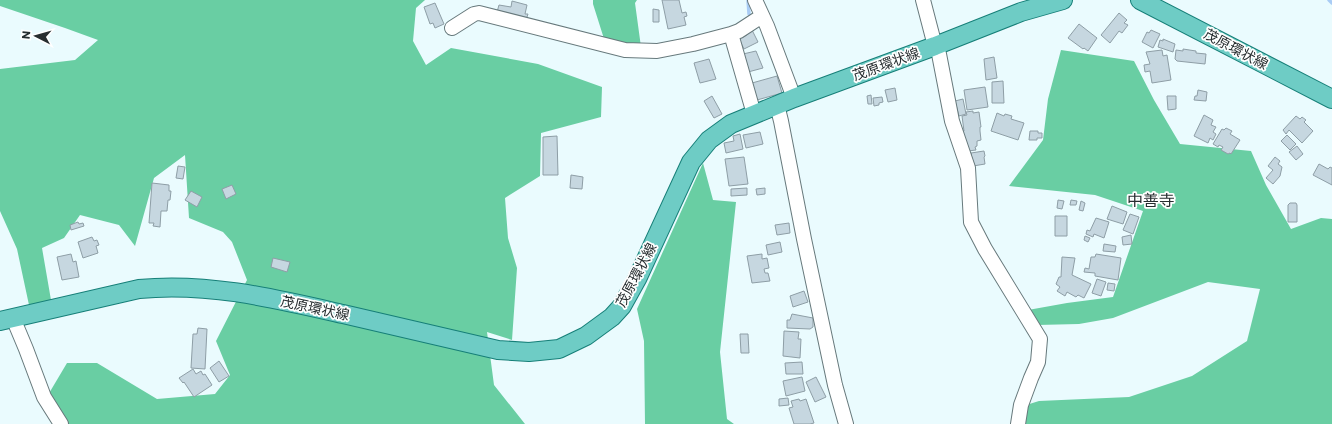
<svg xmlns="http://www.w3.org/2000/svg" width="1332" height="424" font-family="Poppins,'Noto Sans JP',sans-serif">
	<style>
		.forest { fill: #69cea3 }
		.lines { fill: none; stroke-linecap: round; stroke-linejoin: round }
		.stream { stroke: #a9ccf5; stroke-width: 3.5 }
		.building { fill: #c6d7e0; stroke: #8e9ea6 }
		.minor-casing { stroke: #67797c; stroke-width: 16 }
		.major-casing { stroke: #167f78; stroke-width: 20 }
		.minor { stroke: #fff; stroke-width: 14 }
		.major { stroke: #6eccc5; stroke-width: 18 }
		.labels { text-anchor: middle; stroke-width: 3.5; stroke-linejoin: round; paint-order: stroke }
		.street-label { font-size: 14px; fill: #272e30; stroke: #fff }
		.quarter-label { font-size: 16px; fill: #272e30; stroke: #fff }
	</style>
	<rect width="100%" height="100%" fill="#eafbfe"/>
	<path class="forest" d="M0 0H425L416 8 413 41 426 65 451 48 538 64 602 87 601 117 541 133 540 176 505 198 508 238 517 268 512 340 487 332 494 385 525 424H65L48 395 67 363H97L157 399 215 394 230 375 216 341 247 280 232 242 223 232 189 218 185 155 154 178 135 246 119 225 80 215 64 238 42 248 51 300 29 305 17 249 0 211V69L75 60 98 40 65 28 0 6Z
		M593 0H637L635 3 641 47 605 42 593 4Z
		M1061 50 1134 61 1154 100 1180 144 1251 151 1266 185 1291 229 1321 218 1332 219V424H1022L1023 406 1039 401 1129 397 1192 376 1247 341 1260 289 1208 282 1113 318 1079 324 1037 325 1028 310 1067 303 1113 297 1143 211 1095 195 1009 186 1043 140 1048 99Z
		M703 163 713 200 736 202 720 352 727 419 734 424H645L644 341 637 309Z"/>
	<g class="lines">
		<path class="stream" d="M748 0 749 14
			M1329 0 1332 3"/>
	</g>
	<path class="building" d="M662 0H679L682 13 686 12 687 16 684 17 686 25 668 29Z
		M512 1 527 5 525 14H528L526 20 497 12 499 5 511 7Z
		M435 3 444 24 435 28 433 23 430 24 424 7Z
		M653 9 659 10V22H653Z
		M1119 13 1127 20 1124 23 1128 25 1122 33 1119 31 1110 43 1101 35Z
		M1079 24 1097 38 1088 51 1084 48 1083 49 1068 38Z
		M752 30 758 42 744 49 739 39 747 35V33Z
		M1151 30 1160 34 1153 48 1142 42 1147 32 1149 33Z
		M1163 39 1175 44 1173 52 1158 47 1160 40 1163 41Z
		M1183 49 1196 51V53L1206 54 1205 64 1177 61 1175 59 1176 50 1183 51Z
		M1162 50 1163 56 1167 55 1171 80 1152 83 1150 71 1145 72 1144 65 1150 64 1146 52Z
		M756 51 763 68 748 72 743 54Z
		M994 57 997 78 986 80 984 59Z
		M709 59 716 79 700 83 694 63Z
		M777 76 782 93 757 100 752 83Z
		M1003 81 1004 103H992V82Z
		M985 87 988 107 967 110 964 90Z
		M895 88 897 100 888 102 885 90Z
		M1198 90 1207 92 1206 101 1194 100 1195 96H1197Z
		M871 95 872 104H868L867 96Z
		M712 96 722 114 714 118 704 101Z
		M1167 96H1176V109L1168 110Z
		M882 97 883 102 879 103V105L874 106 873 98Z
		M963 99 966 114 959 116 955 101Z
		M973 111V113L979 112 981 127H980V131L981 140 977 141V146L975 147 976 150 968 151 967 143H965L962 131H964L962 116 967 115 966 112Z
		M997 113 1004 116 1005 114 1012 116 1011 119 1024 123 1018 140 991 131Z
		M1204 115 1213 120 1211 125 1216 127 1213 132 1216 134 1213 140 1210 138 1208 143 1194 136Z
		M1296 116 1300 119 1302 117 1306 120 1304 122 1313 131 1302 143 1289 130 1286 134 1283 130Z
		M1226 128 1232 131 1230 134 1240 140 1231 154 1230 153 1228 154 1221 150 1223 147 1219 145 1218 147 1213 144 1222 129 1224 130Z
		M1030 131H1038V133H1042V138H1037V140H1029Z
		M760 132 763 144 746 148 743 135Z
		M740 134 743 149 726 153 724 143 734 141 733 136Z
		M1287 135 1296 144 1290 150 1281 141Z
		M557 136 558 175H543V137Z
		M1297 146 1303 154 1296 160 1289 152Z
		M984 151 985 156 984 157 985 164 973 166 971 153Z
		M744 157 748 184 729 186 725 159Z
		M1275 157 1280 161 1278 164 1282 167 1280 176 1273 184 1266 178 1273 170 1268 166Z
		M1319 164 1328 169 1330 167 1332 168V185L1313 175Z
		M178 166 185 167 183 179 176 178Z
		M571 175 583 177 582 189 570 188Z
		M152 183 169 185V191H171L170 200H168L167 211H161L160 227 153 226 154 223H149Z
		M232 185 236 194 226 199 222 189Z
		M747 188V195L731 196V189Z
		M765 188V194L757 195 756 189Z
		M191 191 202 197 197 207 185 200Z
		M1058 200 1064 201 1062 209 1057 208Z
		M1071 200 1077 201 1076 205H1070Z
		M1081 201 1085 203 1083 211 1079 210Z
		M1290 203H1296L1297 205V222H1288V205Z
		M1112 206 1127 212 1123 224 1107 219Z
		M1130 214 1139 217 1133 234 1123 230Z
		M1055 216H1067V236H1055Z
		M1096 218 1109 222 1104 238 1094 234 1093 237 1086 234 1087 230 1090 231Z
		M78 222 79 224 83 223 84 226 71 230 70 225Z
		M789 223 790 233 777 235 775 225Z
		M1131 235 1132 244 1123 245 1122 237Z
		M1085 236 1090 238 1088 242 1084 240Z
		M92 237 94 241 97 240 99 245 96 246 98 253 83 258 78 242Z
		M780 242 782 252 768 255 766 245Z
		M1104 244 1116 246 1115 252 1103 251Z
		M71 254 73 262 76 261 79 277 62 280 57 257Z
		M762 254V259L767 258 769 268 764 269 765 273H768L770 281 752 283 747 256Z
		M1096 254 1121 258 1118 280 1095 276V273L1084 272 1085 268 1089 269 1091 257H1095Z
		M1062 257 1075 258 1072 275 1091 284 1084 298 1078 295 1076 297 1067 292 1065 296 1057 291 1060 287 1056 284 1059 277H1061Z
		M273 258 290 262 287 272 271 267Z
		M1097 279 1106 282 1101 296 1092 293Z
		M1108 283 1115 284 1114 291 1107 290Z
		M804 291 808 302 793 307 790 296Z
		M792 314 813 318V327L810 329 787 328V320H790Z
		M198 328 207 329 205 369 191 368 193 334H197Z
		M784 331 799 332 798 339H801L800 358 783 356Z
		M740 334H748L749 353H741Z
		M219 361 229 376 219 382 210 368Z
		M802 362 803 374H786L785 363Z
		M193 369 196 374 201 371 203 375 205 374 212 385 194 397 184 382 183 383 179 378Z
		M802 377 805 391 786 396 783 381Z
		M816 377 826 397 815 402 806 382Z
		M788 398 789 405 779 406V399Z
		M799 399 800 401 806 399 814 423 810 424H794L789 408 793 407 791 401Z"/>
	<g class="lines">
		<defs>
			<path id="minor" d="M755 0 767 26 794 98
				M923 0 935 46 939 54 952 121 968 168 971 222 985 249 1040 339 1038 362 1031 378 1021 405 1018 424
				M452 28 474 14 479 13 625 50 657 51 693 44 731 34 739 31 762 16
				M731 34 754 114
				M777 105 781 121 804 239 835 385 846 424
				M13 318 26 349 44 397 61 424"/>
			<path id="major" d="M1140 0 1332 99
				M0 321 139 289C208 282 277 299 343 314 395 326 446 338 498 350L529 352 559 349 586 336 612 317 622 306 637 279 691 162 709 140 731 124 794 98 935 46 1021 12 1063 0"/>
		</defs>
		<use href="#minor" class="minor-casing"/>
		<use href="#major" class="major-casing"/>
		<use href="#minor" class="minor"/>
		<use href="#major" class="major"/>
	</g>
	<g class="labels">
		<g class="street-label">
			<text transform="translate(1236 49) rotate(28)" y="5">茂原環状線</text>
			<text transform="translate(886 64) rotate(-20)" y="5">茂原環状線</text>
			<text transform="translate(636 275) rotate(-62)" y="5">茂原環状線</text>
			<text transform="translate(315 308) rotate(12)" y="5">茂原環状線</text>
		</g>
		<g class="quarter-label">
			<text x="1151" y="206">中善寺</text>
		</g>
	</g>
	<g transform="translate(36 36) rotate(276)" stroke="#ffffff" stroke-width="3" paint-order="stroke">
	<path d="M0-3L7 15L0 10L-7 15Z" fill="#272e30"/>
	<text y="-6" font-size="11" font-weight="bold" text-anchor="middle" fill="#272e30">N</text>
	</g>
</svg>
